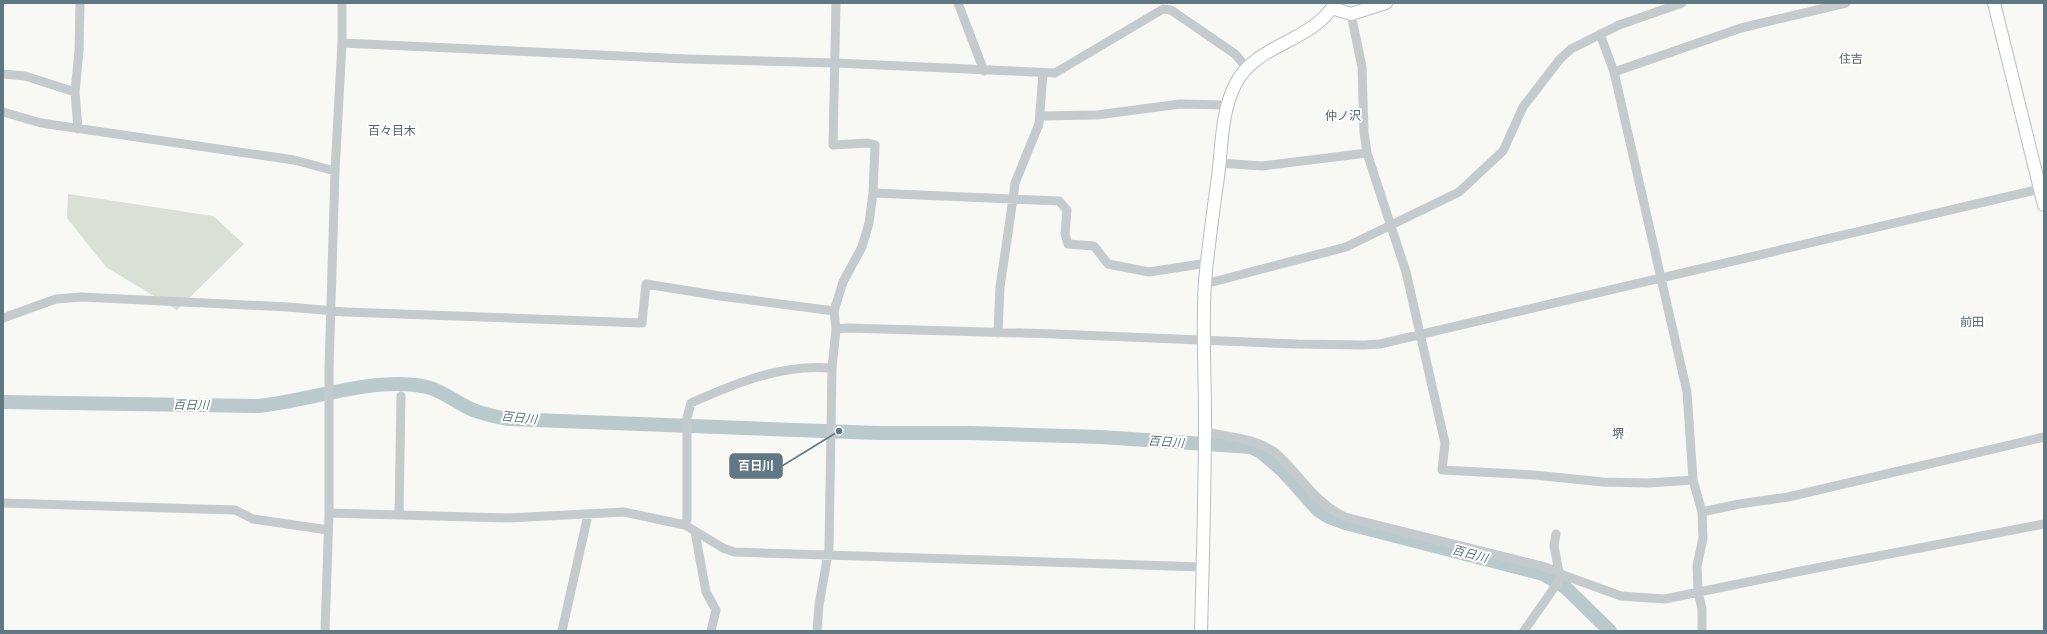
<svg xmlns="http://www.w3.org/2000/svg" width="2047" height="634" font-family="Manrope,'Noto Sans JP',sans-serif">
	<style>
		.green { fill: #dae0d5 }
		.lines { fill: none; stroke-linecap: round; stroke-linejoin: round }
		.river { stroke: #bacacc; stroke-width: 14 }
		.secondary-casing { stroke: #b7bec2; stroke-width: 14 }
		.street { stroke: #c5cacd; stroke-width: 9 }
		.secondary { stroke: #fff; stroke-width: 12 }
		.labels { text-anchor: middle; stroke-width: 4; stroke-linejoin: round; paint-order: stroke }
		.neighbourhood-label { font-size: 12px; fill: #53656d; stroke: #fff }
		.water-label { font-size: 12px; font-style: italic; fill: #5b787d; stroke: #fff }
		.leader { fill: none; stroke: #607883; stroke-width: 1.5 }
		.callout-dot { fill: #607883; stroke: #fff; stroke-width: 1.5 }
		.callout { fill: #607883; stroke: #607883; stroke-width: 1.5 }
		.callout-label { font-size: 12px; text-anchor: middle; font-weight: bold; fill: #fff }
	</style>
	<rect width="100%" height="100%" fill="#f8f8f5"/>
	<path class="green" d="M68 194 213 216 244 244 177 310 106 267 67 218Z"/>
	<g class="lines">
		<path class="river" d="M3 402 258 406C310 401 377 375 427 387 443 391 457 403 473 410 484 414 497 417 508 419L877 433H971L1101 437 1251 447 1261 452 1284 472 1318 510 1329 517 1345 523 1543 574 1565 587 1610 631"/>
		<defs>
			<path id="secondary" d="M1994 3 2044 205
				M1332 8 1351 14 1386 3
				M1201 631C1203 559 1205 487 1205 416 1205 371 1202 326 1205 282 1208 247 1213 212 1218 177 1222 146 1221 111 1236 83 1257 43 1313 42 1335 3"/>
		</defs>
		<use href="#secondary" class="secondary-casing"/>
		<path class="street" d="M958 3 984 71
			M1351 14 1362 67 1364 132 1367 153 1406 272 1445 443 1442 470 1534 475 1603 482 1648 483 1693 480
			M1600 34 1614 72 1687 392 1693 480 1702 512 1703 538 1697 566 1698 592 1702 609V631
			M342 43 686 59 835 63 1055 73 1163 9 1171 10 1235 54 1247 68
			M1614 72 1741 28 1846 3
			M3 74 25 76 75 92
			M3 112 41 123 294 160 335 171
			M1040 116 1097 115 1180 104 1227 105
			M78 129 75 92 79 51 80 3
			M1220 163 1262 166 1367 153
			M873 193 1059 201 1067 210 1065 234 1068 244 1094 246 1108 264 1149 272 1207 263
			M1205 284 1346 247 1459 192 1503 151 1523 107 1560 59 1571 49 1619 25 1682 3
			M3 318 56 299 81 297 288 307 346 312 642 323 646 284 720 296 834 311
			M836 329 848 328 1055 334 1297 344 1364 345 1380 344 2044 188
			M998 333 1000 287 1013 199 1015 183 1039 124 1043 73
			M1205 432C1229 437 1258 438 1278 455 1302 477 1314 502 1345 517L1542 566 1559 572 1563 575 1621 596 1665 599 1801 571 2044 524
			M3 503 235 510 253 519 328 530
			M1702 512 1739 504 1788 497 2044 437
			M329 513 507 518 624 512 685 525 723 548 734 552 1203 567
			M399 514 401 396
			M685 525 687 519V418L691 403C736 383 781 364 832 368
			M695 532 706 592 716 610 711 631
			M1556 534 1554 546 1559 572
			M325 631 329 513V369L335 171 342 43V3
			M562 631 588 515
			M817 631 819 605 829 548 832 368 836 329 834 311 843 282 862 247 869 223 873 193 875 145 868 143 833 145 836 3
			M1524 631 1563 575"/>
		<use href="#secondary" class="secondary"/>
	</g>
	<g class="labels">
		<g class="neighbourhood-label">
			<text x="1851" y="63">住吉</text>
			<text x="1343" y="120">仲ノ沢</text>
			<text x="392" y="135">百々目木</text>
			<text x="1972" y="326">前田</text>
			<text x="1618" y="438">堺</text>
		</g>
		<g class="water-label">
			<text transform="translate(191 405) rotate(1)" y="4">百日川</text>
			<text transform="translate(519 418) rotate(6)" y="4">百日川</text>
			<text transform="translate(1166 442) rotate(4)" y="4">百日川</text>
			<text transform="translate(1470 554) rotate(15)" y="4">百日川</text>
		</g>
	</g>
	<path class="leader" d="M839 431L782 466"/>
	<circle class="callout-dot" cx="839" cy="431" r="4"/>
	<rect class="callout" x="730" y="454" width="52" height="24" rx="4"/>
	<g class="callout-label">
		<text x="756" y="470">百日川</text>
	</g>
	<rect width="2047" height="634" fill="none" stroke="#607883" stroke-width="8"/>
</svg>
